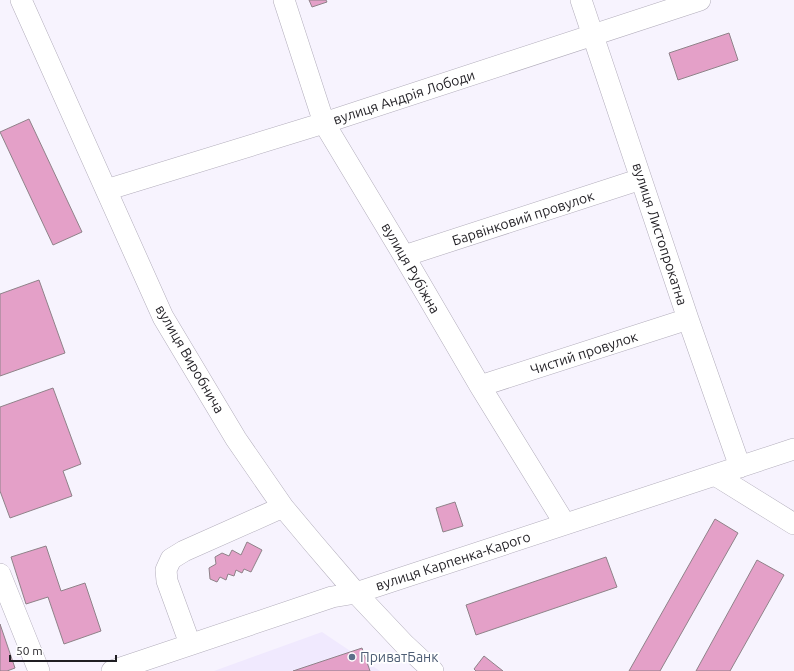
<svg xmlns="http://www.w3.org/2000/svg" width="794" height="671" font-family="Ubuntu,sans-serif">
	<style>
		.built { fill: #f0e9fe }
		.building { fill: #e4a0c8; stroke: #8f8289 }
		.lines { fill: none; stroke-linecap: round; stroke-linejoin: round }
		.minor-casing { stroke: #b2adbb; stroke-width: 22 }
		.minor { stroke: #fff; stroke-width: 21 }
		.service-dot { fill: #5c6f8a; stroke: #fff; stroke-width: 1.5 }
		.labels { text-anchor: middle; stroke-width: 3.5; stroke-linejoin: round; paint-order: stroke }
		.street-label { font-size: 14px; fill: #201e23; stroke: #fff }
		.service-label { font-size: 14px; fill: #4e5e75; stroke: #fff; text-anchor: start }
	</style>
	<rect width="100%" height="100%" fill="#f7f3fe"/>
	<path class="built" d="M322 632 380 671H214Z"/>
	<path class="building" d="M309 0H326L327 2 312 7Z
		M729 33 738 60 678 80 669 53Z
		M29 119 82 232 53 245 0 132Z
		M39 280 65 353 0 376V294Z
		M53 388 81 464 63 471 72 496 10 518 0 491V407Z
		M455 502 463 526 443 532 436 508Z
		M715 519 738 533 660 671H629Z
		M247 542 262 550 251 572 244 569 242 573 236 570 234 576 228 574 226 580 220 577 217 582 210 579 209 568 216 564 215 557 222 553 229 556 232 550 241 555Z
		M46 546 61 591 85 583 101 631 64 644 48 597 26 604 11 557Z
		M606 557 617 587 476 635 466 605Z
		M757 560 784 575 730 671H696Z
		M0 624 15 668 7 671H0Z
		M362 648 370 671H293Z
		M484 656 503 671H476L474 669Z"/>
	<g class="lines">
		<defs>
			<path id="minor" d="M21 0 163 317 236 439 283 507 314 544 356 593 404 644 433 671
				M284 0 324 123 404 256 480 386 565 524
				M581 0 688 319 740 467
				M106 190 324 123 700 0
				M404 256 641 179
				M480 386 688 319
				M715 475 794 524
				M0 574 39 671
				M190 644 167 581 166 570 171 559 184 551 283 507
				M112 671 332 597 356 593 794 449"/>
		</defs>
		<use href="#minor" class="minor-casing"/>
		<use href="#minor" class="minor"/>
	</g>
	<circle class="service-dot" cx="352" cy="657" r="4"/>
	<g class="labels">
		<g class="street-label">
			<text transform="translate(404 97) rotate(-18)" y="5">вулиця Андрія Лободи</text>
			<text transform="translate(523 218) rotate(-18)" y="5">Барвінковий провулок</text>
			<text transform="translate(660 234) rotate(72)" y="5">вулиця Листопрокатна</text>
			<text transform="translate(411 268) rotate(60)" y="5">вулиця Рубіжна</text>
			<text transform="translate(584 353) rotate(-18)" y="5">Чистий провулок</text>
			<text transform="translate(190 359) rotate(60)" y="5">вулиця Виробнича</text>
			<text transform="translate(453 561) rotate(-18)" y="5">вулиця Карпенка-Карого</text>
		</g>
		<g class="service-label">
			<text x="360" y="662">ПриватБанк</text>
		</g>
	</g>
	<path d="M10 655v6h106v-6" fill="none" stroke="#201e23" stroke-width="2"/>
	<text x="16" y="655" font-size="12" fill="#201e23" stroke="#ffffff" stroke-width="3" paint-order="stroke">50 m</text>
</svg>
